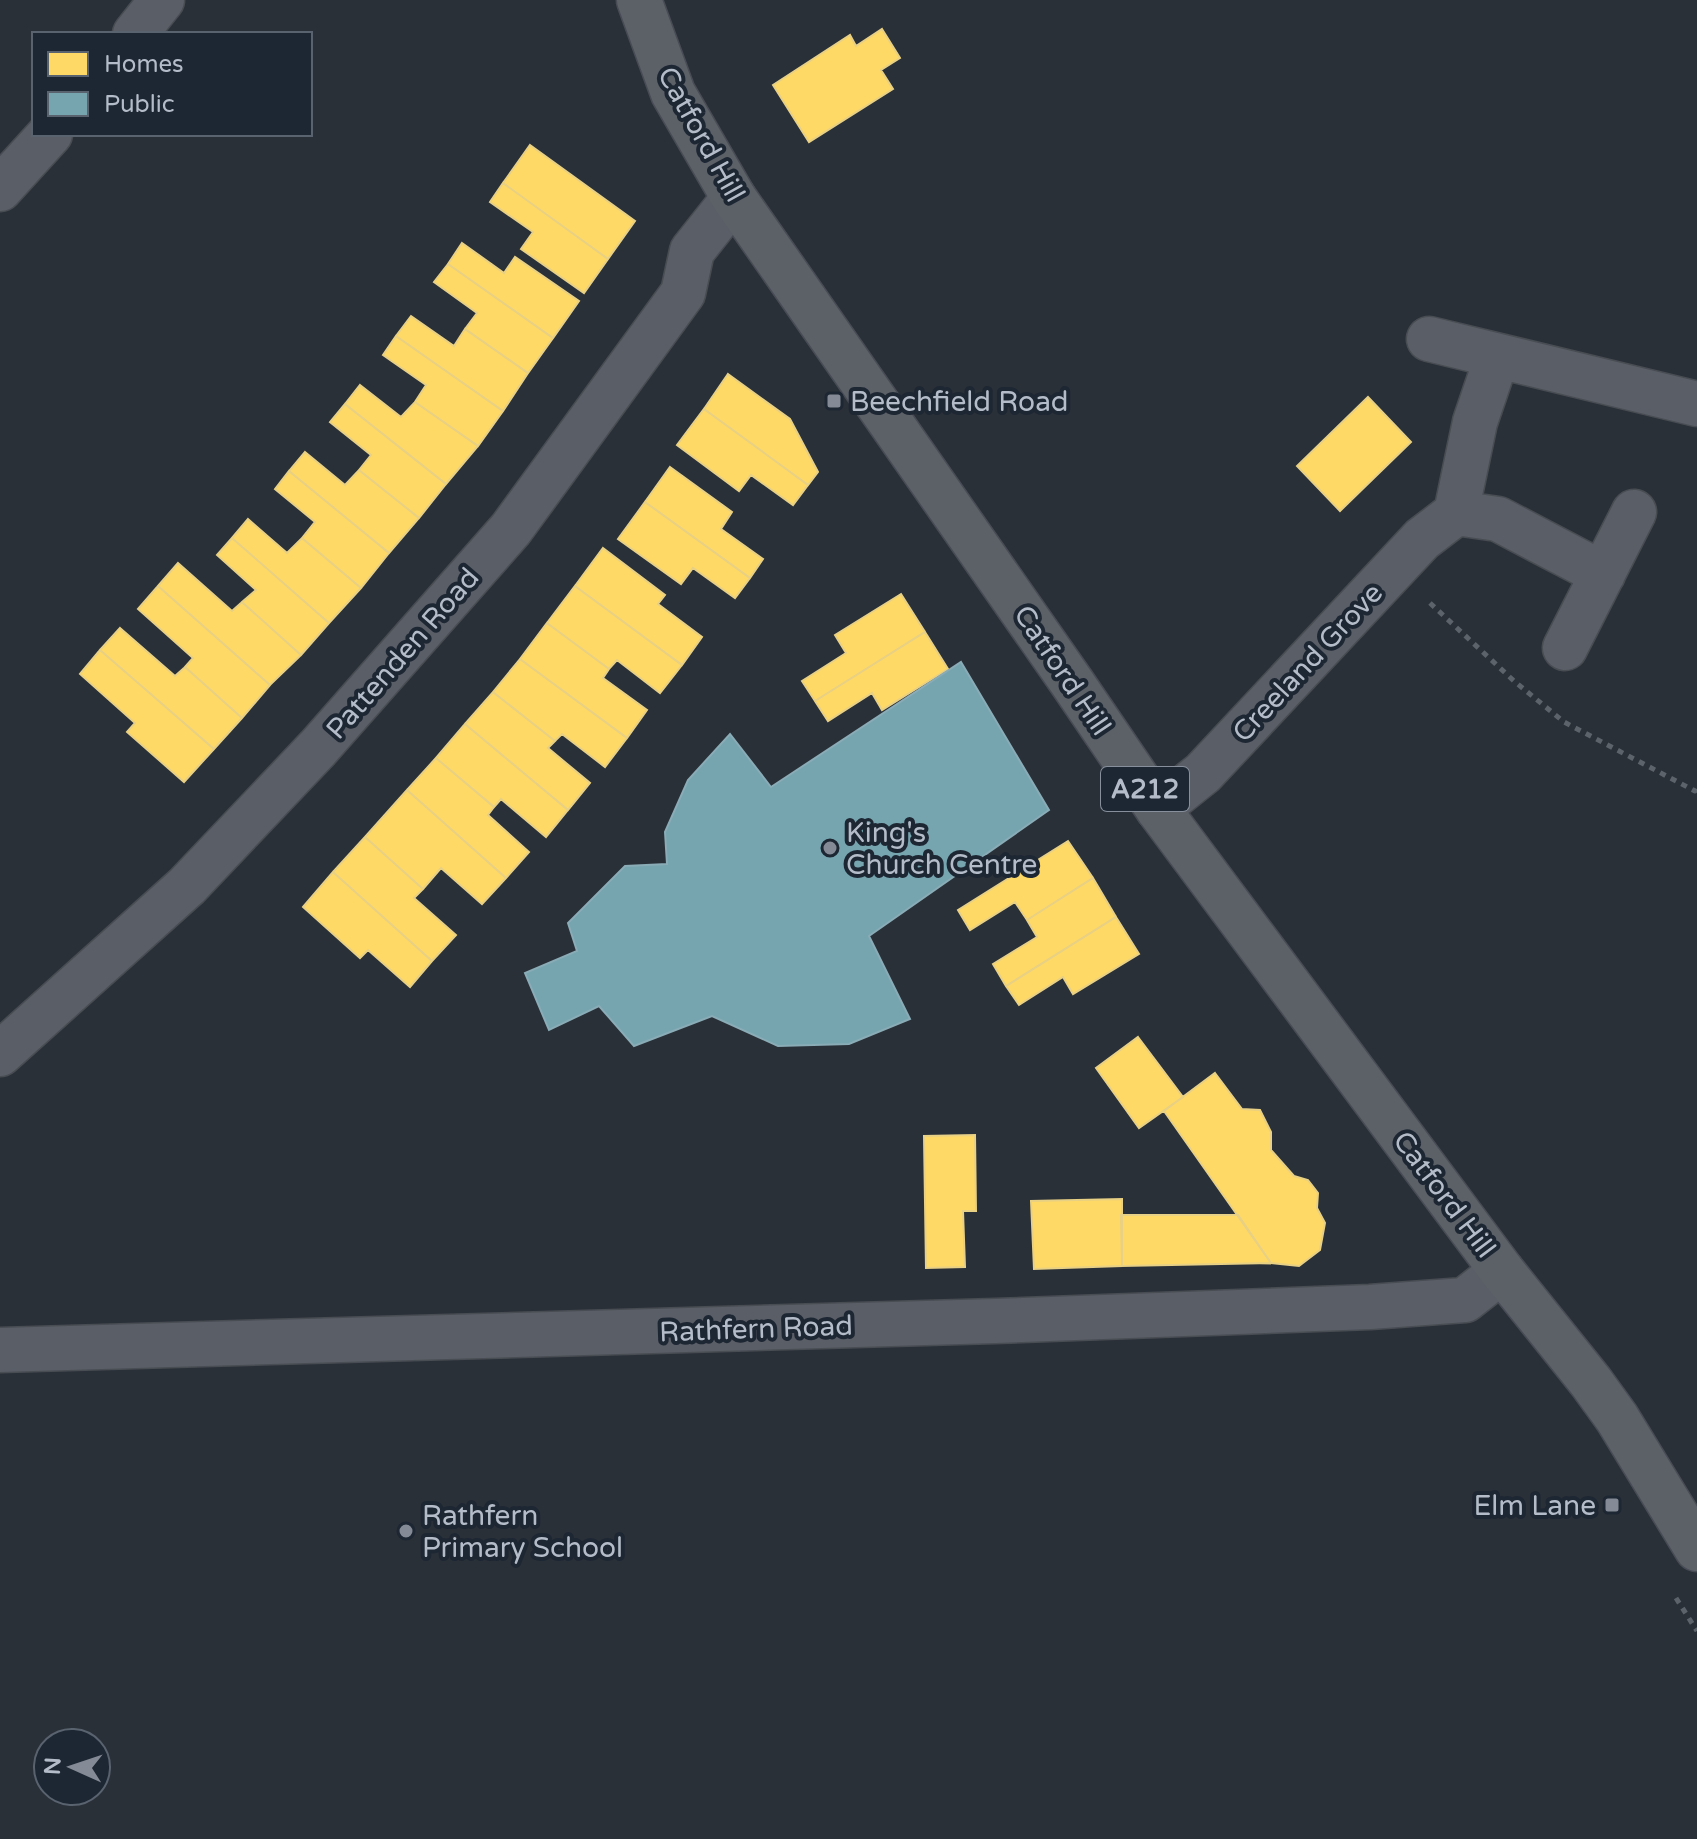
<svg xmlns="http://www.w3.org/2000/svg" width="1697" height="1839" font-family="'Varela Round',sans-serif">
	<style>
		.homes { fill: #ffd966; stroke: #e8d084; stroke-width: 2 }
		.public { fill: #76a5af; stroke: #89acb7; stroke-width: 2 }
		.lines { fill: none; stroke-linecap: round; stroke-linejoin: round }
		.minor-casing { stroke: #484c53; stroke-width: 47 }
		.major-casing { stroke: #484c55; stroke-width: 47 }
		.path { stroke: #5d636a; stroke-width: 5; stroke-dasharray: 6 6; stroke-linecap: butt }
		.minor { stroke: #5a5e66; stroke-width: 44 }
		.major { stroke: #5c6168; stroke-width: 44 }
		.poi-dot { fill: #848b96; stroke: #1d2633; stroke-width: 3 }
		.labels { text-anchor: middle; stroke-width: 8; stroke-linejoin: round; paint-order: stroke }
		.shield { fill: #1d2633; stroke: #878f9c; stroke-width: 2 }
		.shield-label { font-size: 26px; font-weight: bold; fill: #b4bcc9 }
		.street-label { font-size: 28px; fill: #b4bcc9; stroke: #1d2633 }
		.poi-label { font-size: 28px; fill: #b4bcc9; stroke: #1d2633; text-anchor: start }
	</style>
	<rect width="100%" height="100%" fill="#2a3038"/>
	<path class="homes" d="M882 29 900 58 881 70 893 89 809 142 773 85 850 35 856 46Z
		M530 145 635 221 608 259 503 183Z
		M503 183 608 259 584 293 521 249 533 232 490 202Z
		M462 243 504 273 515 257 579 301 553 338 448 264Z
		M448 264 553 338 528 373 465 329 477 313 434 282Z
		M411 316 454 346 465 329 528 373 503 411 396 336Z
		M396 336 503 411 478 446 415 402 426 385 383 355Z
		M728 374 790 419 818 472 808 485 704 409Z
		M360 385 401 417 415 402 478 446 446 484 345 404Z
		M1368 397 1411 442 1340 511 1297 466Z
		M345 404 446 484 419 518 359 470 371 455 330 422Z
		M704 409 808 485 793 505 751 475 739 491 677 445Z
		M305 452 345 485 359 470 419 518 389 553 289 471Z
		M670 467 732 512 721 529 763 559 750 578 645 502Z
		M289 471 389 553 361 588 302 538 315 522 275 489Z
		M645 502 750 578 735 598 693 568 681 584 618 539Z
		M248 519 287 553 302 538 361 588 329 623 232 538Z
		M232 538 329 623 301 655 242 602 256 590 217 555Z
		M603 548 665 595 658 604 702 637 682 665 575 586Z
		M178 563 232 611 242 602 301 655 270 685 158 586Z
		M158 586 270 685 242 718 185 667 193 658 138 609Z
		M575 586 682 665 660 693 617 660 609 669 547 623Z
		M901 594 925 632 815 701 802 681 846 653 835 635Z
		M547 623 609 669 603 678 647 710 627 738 520 659Z
		M120 628 175 676 185 667 242 718 214 749 100 650Z
		M925 632 948 669 882 710 872 693 828 721 815 701Z
		M100 650 214 749 184 782 127 732 135 723 80 674Z
		M520 659 627 738 605 767 562 734 555 741 493 692Z
		M493 692 555 741 548 748 590 783 568 810 465 724Z
		M465 724 568 810 546 837 501 799 494 807 436 758Z
		M436 758 494 807 488 815 529 852 506 878 407 790Z
		M407 790 506 878 482 904 441 868 423 889 365 837Z
		M365 837 423 889 414 898 456 935 432 961 333 872Z
		M1068 841 1093 878 1027 920 1015 902 970 930 958 910Z
		M333 872 432 961 410 987 368 950 360 958 303 907Z
		M1093 878 1116 917 1006 986 993 964 1037 937 1027 920Z
		M1116 917 1139 954 1073 994 1063 977 1019 1005 1006 986Z
		M1138 1037 1183 1097 1139 1128 1096 1068Z
		M1215 1073 1242 1109 1260 1110 1271 1132V1150L1294 1176 1308 1180 1318 1193 1317 1208 1325 1223 1320 1250 1299 1266 1271 1263 1164 1111Z
		M975 1135 976 1211H963L965 1267 926 1268 924 1136Z
		M1122 1199V1266L1034 1269 1031 1201Z
		M1121 1215H1238L1271 1263 1122 1266Z"/>
	<path class="public" d="M961 662 1049 810 869 936 910 1019 849 1044 778 1046 712 1016 634 1046 599 1006 549 1030 525 973 577 951 568 923 625 866 667 864 665 832 688 780 730 734 771 787Z"/>
	<g class="lines">
		<defs>
			<path id="minor" d="M135 34 162 0
				M0 189 50 134
				M1429 339 1697 404
				M1456 513 1475 422 1497 357
				M1565 648 1634 512
				M1158 809 1203 773 1422 539 1456 513 1498 519 1603 574
				M0 1054 187 886 318 748 511 529 683 293 692 251 734 198
				M0 1350 995 1321 1370 1307 1465 1300 1502 1271"/>
			<path id="major" d="M639 0 673 93 734 198 1073 684 1158 809 1502 1271 1591 1382 1617 1418 1697 1549"/>
		</defs>
		<use href="#minor" class="minor-casing"/>
		<use href="#major" class="major-casing"/>
		<path class="path" d="M1430 603 1514 681 1564 722 1695 791 1697 787
			M1676 1598 1697 1631"/>
		<use href="#minor" class="minor"/>
		<use href="#major" class="major"/>
	</g>
	<g class="poi-dot">
		<rect x="826" y="393" width="16" height="16" rx="4"/>
		<circle cx="830" cy="848" r="8"/>
		<rect x="1604" y="1497" width="16" height="16" rx="4"/>
		<circle cx="406" cy="1531" r="8"/>
	</g>
	<g class="labels">
		<rect class="shield" x="1101" y="767" width="88" height="44" rx="6"/>
		<g class="shield-label">
			<text x="1145" y="798">A212</text>
		</g>
		<g class="street-label">
			<text transform="translate(702 134) rotate(61)" y="10">Catford Hill</text>
			<text transform="translate(402 653) rotate(-49)" y="10">Pattenden Road</text>
			<text transform="translate(1307 662) rotate(-47)" y="10">Creeland Grove</text>
			<text transform="translate(1063 670) rotate(56)" y="10">Catford Hill</text>
			<text transform="translate(1445 1194) rotate(53)" y="10">Catford Hill</text>
			<text transform="translate(756 1328) rotate(-2)" y="10">Rathfern Road</text>
		</g>
		<g class="poi-label">
			<text x="850" y="411">Beechfield Road</text>
			<text x="846" y="842">King's<tspan x="846" dy="32">Church Centre</tspan></text>
			<text x="1596" y="1515" text-anchor="end">Elm Lane</text>
			<text x="422" y="1525">Rathfern<tspan x="422" dy="32">Primary School</tspan></text>
		</g>
	</g>
	<rect x="32" y="32" width="280" height="104" fill="#1d2633" stroke="#59626f" stroke-width="2"/>
	<rect x="48" y="52" width="40" height="24" fill="#ffd966" stroke="#59626f" stroke-width="2"/>
	<text x="104" y="72" font-size="24" fill="#b4bcc9">Homes</text>
	<rect x="48" y="92" width="40" height="24" fill="#76a5af" stroke="#59626f" stroke-width="2"/>
	<text x="104" y="112" font-size="24" fill="#b4bcc9">Public</text>
	<g transform="translate(72 1767) rotate(273)"><circle r="38" fill="#1d2633" stroke="#59626f" stroke-width="2"/>
	<path d="M0-6L14 30L0 20L-14 30Z" fill="#848b96"/>
	<text y="-12" font-size="22" font-weight="bold" text-anchor="middle" fill="#b4bcc9">N</text>
	</g>
</svg>
